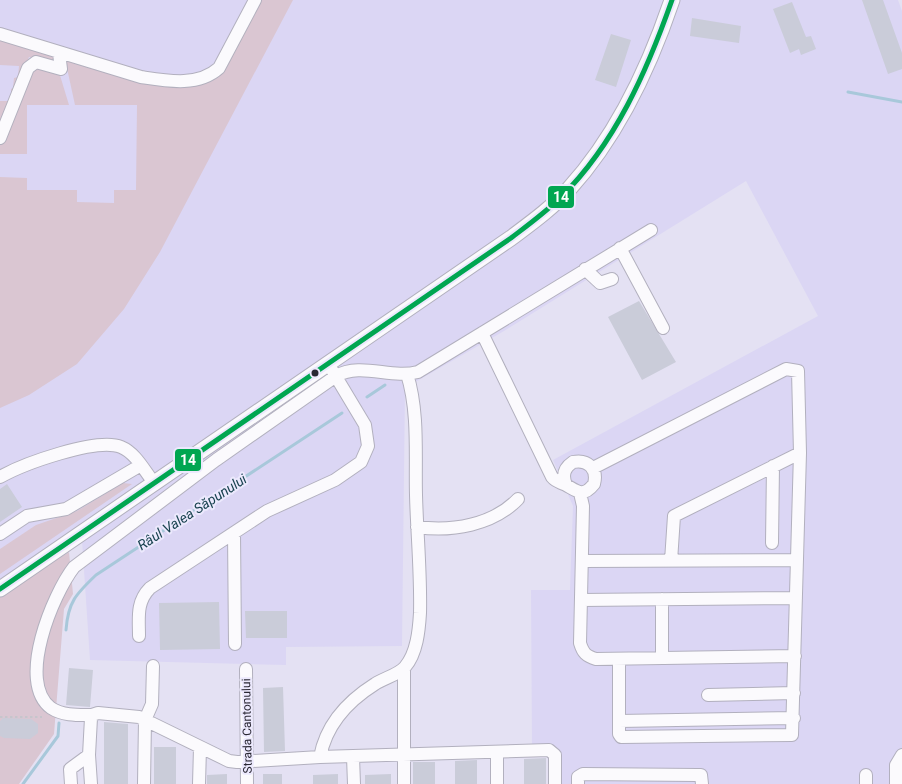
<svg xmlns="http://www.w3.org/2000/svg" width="902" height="784" font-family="Roboto,sans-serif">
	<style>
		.built { fill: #dbd6f4 }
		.green { fill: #dac6d2 }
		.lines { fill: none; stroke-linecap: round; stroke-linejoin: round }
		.stream { stroke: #a8c8da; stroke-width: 3 }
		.building { fill: #caccd9 }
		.minor-casing { stroke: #b2b0be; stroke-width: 14 }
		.major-casing { stroke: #b2b0be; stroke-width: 17 }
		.path { stroke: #c6c5cc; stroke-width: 2; stroke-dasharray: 2.5 2.5; stroke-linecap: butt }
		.minor { stroke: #fbfafd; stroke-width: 12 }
		.major { stroke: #fbfafd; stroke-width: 15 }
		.bus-1-casing { stroke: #ece9fd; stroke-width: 9 }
		.bus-1 { stroke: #00a651; stroke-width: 5 }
		.bus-dot { fill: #292733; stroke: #ece9fd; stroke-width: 2 }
		.labels { text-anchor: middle; stroke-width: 4; stroke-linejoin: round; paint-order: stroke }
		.street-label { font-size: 12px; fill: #292733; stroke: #ece9fd }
		.water-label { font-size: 14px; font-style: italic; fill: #18424f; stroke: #ece9fd }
		.line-badge { stroke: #ece9fd; stroke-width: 2 }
		.badge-label { font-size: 14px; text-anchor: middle; font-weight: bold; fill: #fff }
	</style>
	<rect width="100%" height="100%" fill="#e4e1f3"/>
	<path class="built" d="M0 0H898L902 11V784H553L554 749H532L531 590H570L573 506 553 460 818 316 746 181 504 331 405 388 402 646 286 647V665L90 660 81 525 0 579Z"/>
	<path class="green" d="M261 0H293L160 252 124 309 77 364 29 395 0 408V177L27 178V190H77V202L114 203V190H136L137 105H75L65 59 197 84 212 81 223 71Z
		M0 40 57 57V65L29 57 0 131V101H11V89L13 88 14 78 18 77 19 66 0 65Z
		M34 67 59 72 69 105H27V154H0V145L29 73Z
		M123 483 132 484 0 574V549L36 525 77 511Z
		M69 552 73 594 64 609 54 734 19 784H0V594Z"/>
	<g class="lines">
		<path class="stream" d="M848 92 902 102
			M367 397 385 385
			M66 630C68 602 76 594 96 575L342 413
			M23 784 58 736 59 723"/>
	</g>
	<path class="building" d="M862 0H883L902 53V69L888 74Z
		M792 2 806 37 811 36 816 49 801 55 799 49 790 53 773 9Z
		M692 18 741 26 739 43 690 36Z
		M611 34 631 40 616 87 595 80Z
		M639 301 676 362 642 380 608 317Z
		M7 484 22 507 0 522V489Z
		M219 602 220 649 160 650 159 603Z
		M245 611H287V638H246Z
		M69 668 93 670 90 707 66 705Z
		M283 687 285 751 264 752 263 688Z
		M3 718 31 719 38 724V733L30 739 4 738 0 736V721Z
		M104 722 128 724V784H104Z
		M154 747H176V784H154Z
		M546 758V784H524V759Z
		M477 760V784H455V761Z
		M413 762H435V784H413Z
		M227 774V784H207V775Z
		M263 774H282V784H263Z
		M338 774V784H313V775Z
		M391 774V784H365V775Z"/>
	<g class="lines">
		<defs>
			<path id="minor" d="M0 34 141 77C167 81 198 87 219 68L255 0
				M0 138 28 68 36 62 61 69 59 53
				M620 248 663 328
				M585 269 600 283 612 279
				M482 333 552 477C556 482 560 482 566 485 577 491 583 498 594 484 598 469 588 459 573 462 564 468 562 475 566 485
				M593 468 786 369 798 371 800 453 792 735 621 737 619 734V659
				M0 477C23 464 97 437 121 447 136 453 145 472 155 484
				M580 493 583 506 580 643C583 653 586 656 596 659L795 656
				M417 527C452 532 493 525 518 499
				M234 533 235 644
				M0 534 27 516 66 509 141 465
				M772 543 773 466
				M582 561 797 560
				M671 561 674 516 800 453
				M581 600 796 598
				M139 636C139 618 136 602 150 588L267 511 335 480 361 462 368 446 365 425 332 370
				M662 658V599
				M246 669 247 784
				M708 695 794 693
				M92 715C79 715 63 716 51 708 16 682 53 594 74 567L216 460 336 376C361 362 391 379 418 372L651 230
				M619 721 794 718
				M497 753V784
				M320 757C326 725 348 701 375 684 384 678 398 675 405 667 417 653 419 630 420 613 421 574 417 534 416 495 415 456 419 412 407 374
				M353 757 354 784
				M866 775V784
				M71 784 70 769 89 755
				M91 784 89 755 91 718 92 715 98 713 139 717 229 761 237 762 320 757 549 750 555 755V784
				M144 784 145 720 152 704 153 666
				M199 784 200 748
				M404 784V668
				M578 784V777L583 774 697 775H701L702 784
				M896 784V765L902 755"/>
			<path id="major" d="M0 589 511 238C531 223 552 208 569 189 618 135 649 68 672 0"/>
		</defs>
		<use href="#minor" class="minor-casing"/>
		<use href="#major" class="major-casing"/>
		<path class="path" d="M0 717H42"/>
		<use href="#minor" class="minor"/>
		<use href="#major" class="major"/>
		<defs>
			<path id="bus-1" d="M0 589 511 238C528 225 546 212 561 197 615 144 647 71 672 0"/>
		</defs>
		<use href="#bus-1" class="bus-1-casing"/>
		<use href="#bus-1" class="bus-1"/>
	</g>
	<circle class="bus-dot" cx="315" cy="373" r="4.5"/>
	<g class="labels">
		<g class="street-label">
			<text transform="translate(247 726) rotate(-91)" y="4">Strada Cantonului</text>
		</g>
		<g class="water-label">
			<text transform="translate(192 512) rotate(-33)" y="5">Râul Valea Săpunului</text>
		</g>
	</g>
	<g class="line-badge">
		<rect x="547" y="185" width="28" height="24" rx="5" fill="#00a651"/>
		<rect x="174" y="448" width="28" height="24" rx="5" fill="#00a651"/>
	</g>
	<g class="badge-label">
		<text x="561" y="202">14</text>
		<text x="188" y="465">14</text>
	</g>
</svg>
